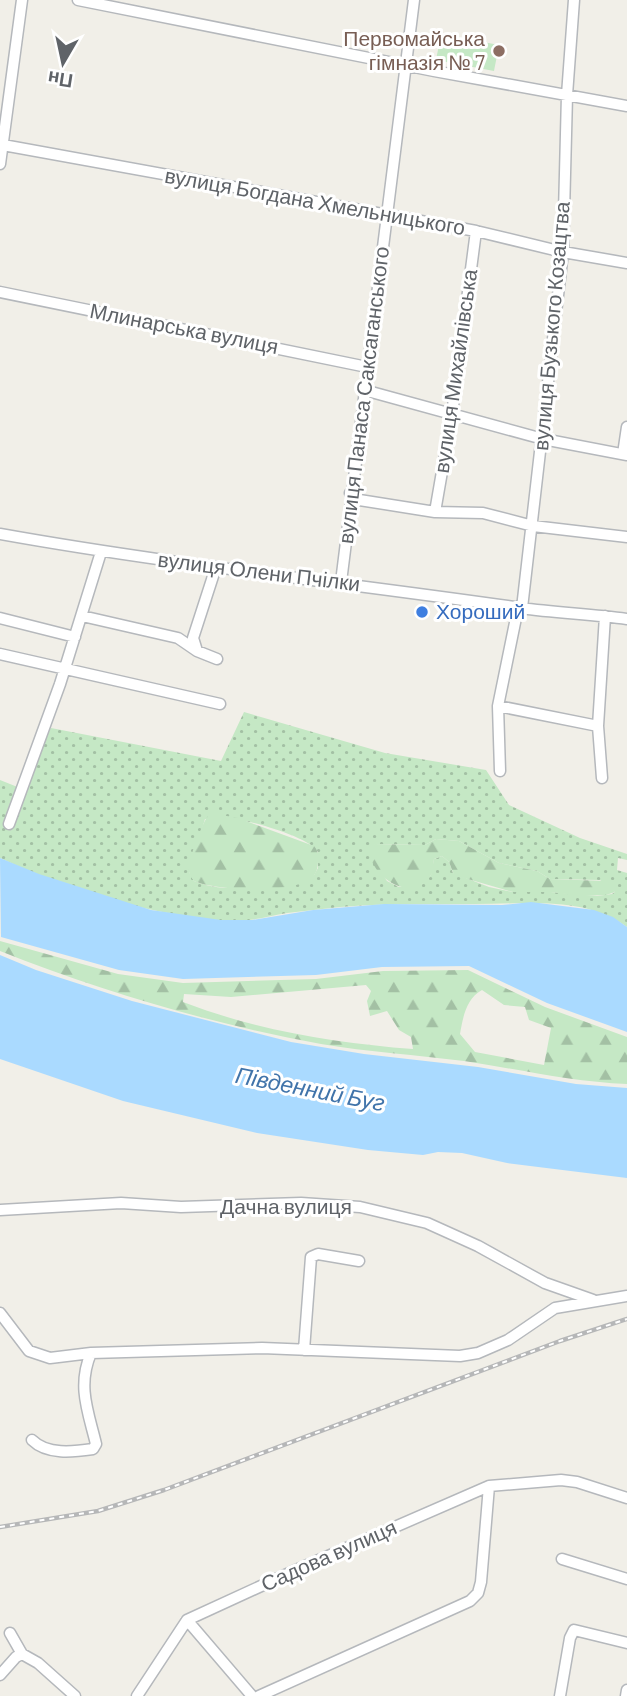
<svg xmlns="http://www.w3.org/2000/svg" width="627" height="1696" font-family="Barlow,sans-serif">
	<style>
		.grass { fill: url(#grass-dots); fill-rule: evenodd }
		.forest { fill: url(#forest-firs); fill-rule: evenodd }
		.pitch { fill: #c5e8c5 }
		.water { fill: #aadaff }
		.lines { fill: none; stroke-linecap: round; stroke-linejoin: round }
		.minor-casing { stroke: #b5b8bc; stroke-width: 13 }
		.minor { stroke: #fff; stroke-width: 10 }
		.rail-casing { stroke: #b6b7b8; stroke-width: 4.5 }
		.rail { stroke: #fff; stroke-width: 2; stroke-dasharray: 5; stroke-linecap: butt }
		.education-dot { fill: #8d6e63; stroke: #fff; stroke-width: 2.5 }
		.shop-dot { fill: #3f7fe0; stroke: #fff; stroke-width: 2.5 }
		.labels { text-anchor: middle; stroke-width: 6; stroke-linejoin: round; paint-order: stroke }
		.education-label { font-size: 21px; fill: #785e54; stroke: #fff; text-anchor: end }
		.street-label { font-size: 21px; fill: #5f6368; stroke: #fff }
		.shop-label { font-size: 21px; fill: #366cbe; stroke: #fff; text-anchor: start }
		.water-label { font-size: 23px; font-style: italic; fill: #4174aa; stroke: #fff }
	</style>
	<defs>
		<pattern id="grass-dots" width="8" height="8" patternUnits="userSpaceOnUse" patternTransform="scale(1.75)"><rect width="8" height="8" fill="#c5e8c5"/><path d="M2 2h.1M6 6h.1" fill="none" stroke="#a3c0a4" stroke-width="1.8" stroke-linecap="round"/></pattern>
		<pattern id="forest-firs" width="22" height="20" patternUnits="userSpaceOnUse" patternTransform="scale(1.75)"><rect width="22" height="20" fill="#c5e8c5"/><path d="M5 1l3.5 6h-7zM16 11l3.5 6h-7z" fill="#a3c0a4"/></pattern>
	</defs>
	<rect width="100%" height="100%" fill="#f1efe8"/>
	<path class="grass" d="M244 712 385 753 486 770 509 805 580 838 627 854V860L618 858 617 870 627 873V927C582 894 520 905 467 904 425 904 382 903 340 907 322 909 305 911 287 913 269 916 253 921 235 921 157 918 70 890 0 858V780L20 788 51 728 221 761ZM205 819C221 820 239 819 254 823 270 827 310 839 318 852V868L314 875C276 882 232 897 194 881L189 872ZM436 839 459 841 499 863 537 871 550 879 600 880 615 892 612 894 597 896 551 892H513L489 887 453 873 449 862 442 856 434 859 431 875 422 884 399 887 387 881 371 857 375 844 425 845Z"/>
	<path class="forest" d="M210 813 238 818 314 846C318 851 319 854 318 861 318 869 316 875 309 880 288 893 217 891 194 881 190 876 188 872 189 866 190 856 204 818 210 813Z
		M436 839 459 841 499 863 537 871 550 879 606 881 615 892 606 895 581 896 551 892H513L454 875 449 862 442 856 434 859C433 865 434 871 431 875 412 906 367 875 369 846L375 844 425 845Z
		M0 941 118 974 183 983 316 979 383 971 468 970 545 1007 627 1037V1084C572 1082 518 1069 464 1061 417 1055 368 1052 321 1044 212 1024 103 992 0 951ZM366 985 371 991 367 1001 370 1016 387 1011 399 1030 411 1037 413 1049C336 1043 255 1030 183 1002L184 994 231 997ZM482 990 504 1005 525 1007 529 1020 551 1028 544 1065 475 1052 460 1034C463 1017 466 999 482 990Z"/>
	<path class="pitch" d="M441 34 499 45 494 71 436 60Z"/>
	<path class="water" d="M0 858 39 874 151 910 221 920H252L313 910 384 904 502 905 531 902 594 910 613 917 627 927V1032L547 1003 469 966 382 967 316 975 183 979 119 970 1 937Z
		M0 955 36 970 132 1001 291 1042 364 1054 478 1067 576 1084 627 1088V1178L507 1163 462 1153 438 1152 423 1155 368 1150 257 1133 123 1101 0 1059Z"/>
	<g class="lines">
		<defs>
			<path id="minor" d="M78 0 434 71 627 106
				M3 145 476 231 563 252 627 263
				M0 164 22 0
				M0 292 367 367
				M364 390 543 439 627 455
				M623 454 627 427
				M350 493 353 499 435 512 483 513 533 526 627 537
				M435 512 452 414 476 231
				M0 534C173 565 348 583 521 608 556 613 592 614 627 619
				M341 582 414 0
				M522 608 563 252 567 95 574 0
				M82 616 178 638 197 651 217 659
				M0 618 75 637
				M197 651 193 638 216 567
				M0 654 220 704
				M498 706 598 726
				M500 771 498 706 518 608
				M602 778 598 726 605 616
				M9 824 60 684 101 552
				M0 1210 121 1203 181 1207 301 1203 360 1207 427 1223 478 1246 545 1283 593 1300
				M0 1313 29 1351 50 1358 91 1353 262 1348 460 1356 478 1353 508 1340 555 1308 627 1296
				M304 1350 311 1257 318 1254 359 1261
				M32 1440C47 1455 73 1452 93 1449L96 1444C88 1411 77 1386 91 1353
				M562 1559 627 1579
				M187 1620 252 1696
				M10 1633 22 1654 38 1663 75 1696
				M0 1675 16 1657 22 1654
				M137 1696 187 1620 296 1570 489 1486 561 1480 577 1482 627 1498
				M259 1696 470 1601 478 1593 481 1582 489 1486
				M560 1696 570 1638 574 1630 627 1643
				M626 1696 627 1690"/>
		</defs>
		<use href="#minor" class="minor-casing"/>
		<use href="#minor" class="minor"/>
		<defs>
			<path id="rail" d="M0 1527 98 1511 164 1490 560 1341 627 1319"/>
		</defs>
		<use href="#rail" class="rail-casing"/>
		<use href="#rail" class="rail"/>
	</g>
	<circle class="education-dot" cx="499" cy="51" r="7"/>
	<circle class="shop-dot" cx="422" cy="612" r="7"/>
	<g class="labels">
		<g class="education-label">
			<text x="485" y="46">Первомайська<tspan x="485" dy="24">гімназія № 7</tspan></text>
		</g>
		<g class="street-label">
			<text transform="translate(315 202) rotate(10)" y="7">вулиця Богдана Хмельницького</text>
			<text transform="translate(552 326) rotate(-85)" y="7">вулиця Бузького Козацтва</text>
			<text transform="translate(184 329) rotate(11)" y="7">Млинарська вулиця</text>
			<text transform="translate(456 371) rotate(-82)" y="7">вулиця Михайлівська</text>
			<text transform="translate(364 395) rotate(-83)" y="7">вулиця Панаса Саксаганського</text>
			<text transform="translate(259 572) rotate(7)" y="7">вулиця Олени Пчілки</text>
			<text x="286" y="1214">Дачна вулиця</text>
			<text transform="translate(329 1556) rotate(-24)" y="7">Садова вулиця</text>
		</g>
		<g class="shop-label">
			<text x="436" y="619">Хороший</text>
		</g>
		<g class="water-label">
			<text transform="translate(310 1089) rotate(11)" y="8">Південний Буг</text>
		</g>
	</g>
	<g transform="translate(63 63) rotate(189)" stroke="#ffffff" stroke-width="5" paint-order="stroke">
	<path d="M0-5L12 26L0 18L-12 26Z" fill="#5f6368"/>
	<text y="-10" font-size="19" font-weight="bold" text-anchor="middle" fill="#5f6368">Пн</text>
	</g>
</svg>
